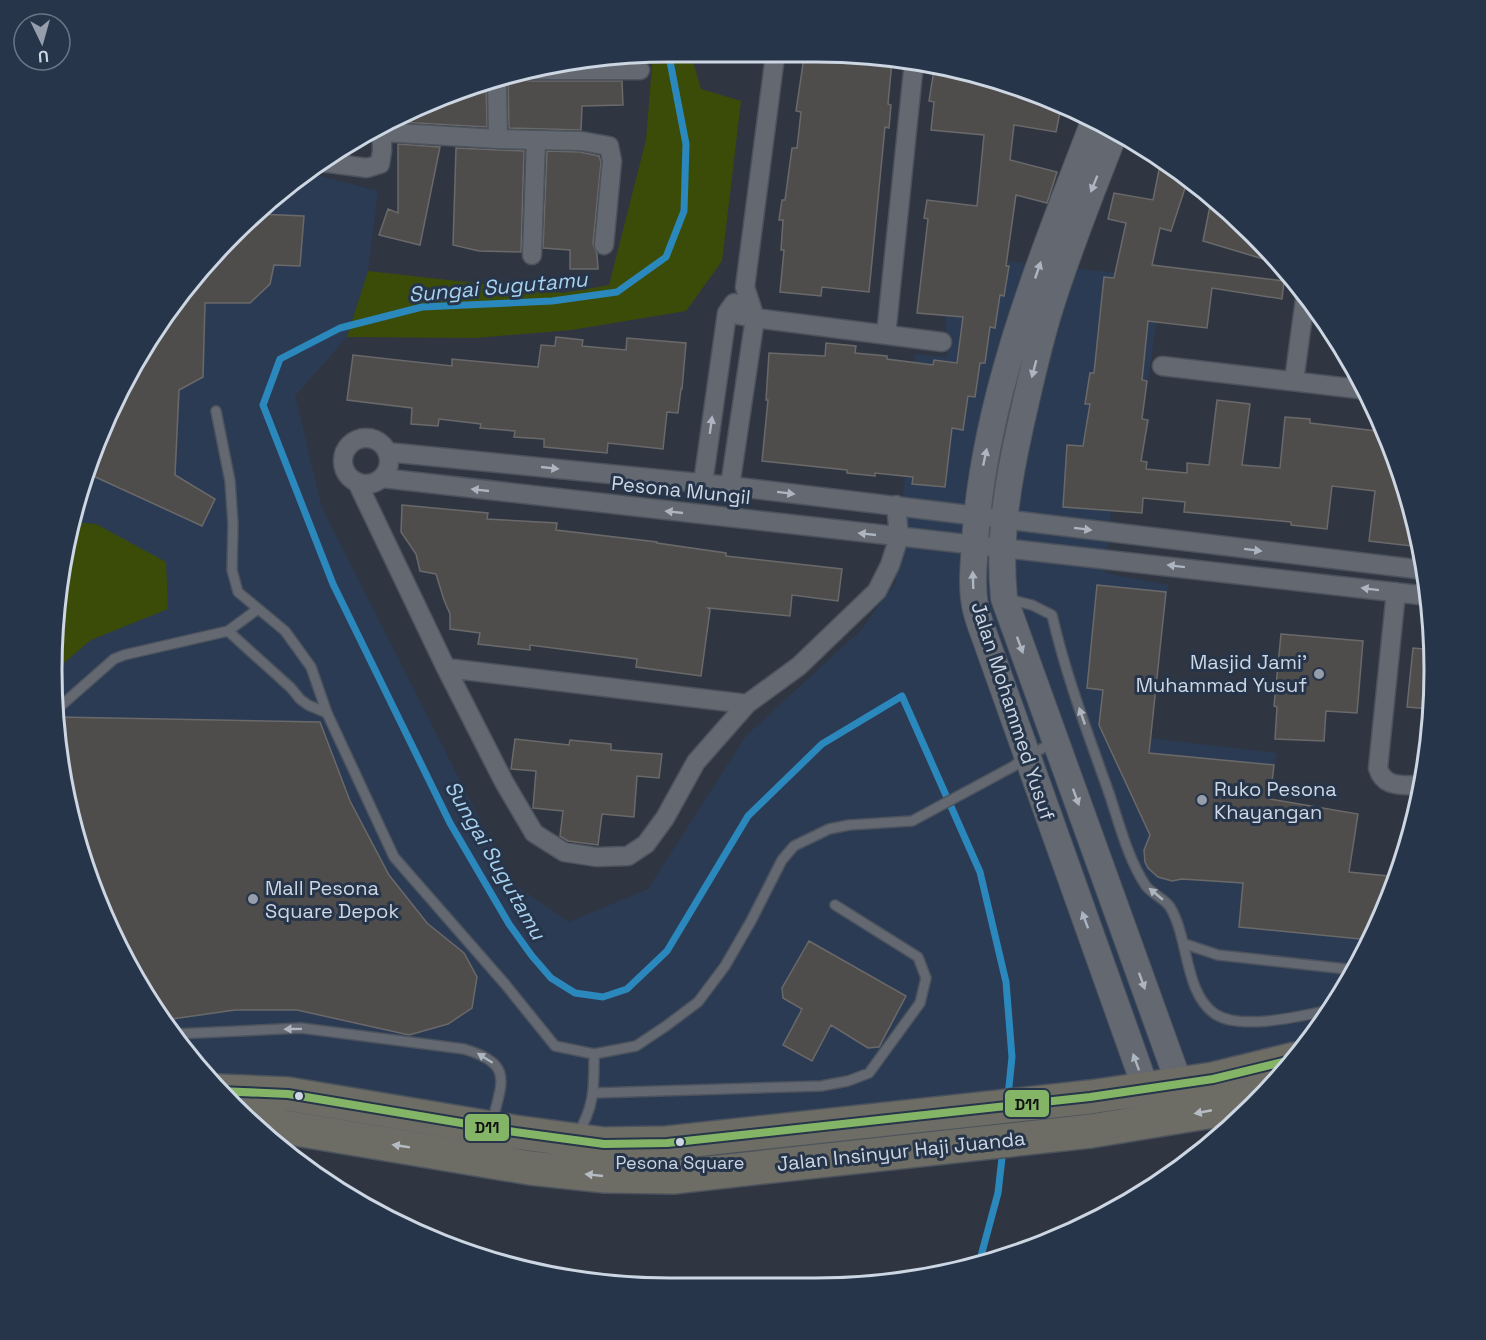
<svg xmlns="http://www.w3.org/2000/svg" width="1486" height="1340" font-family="'Space Grotesk',sans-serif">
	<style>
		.built { fill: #2c3b54 }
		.green { fill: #3b4c09 }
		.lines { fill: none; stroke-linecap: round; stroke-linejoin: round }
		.stream { stroke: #2b88bd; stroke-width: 7 }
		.building { fill: #4f4d4c; stroke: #6a696a; stroke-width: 1.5 }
		.lane-casing { stroke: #4c535d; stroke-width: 12 }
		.street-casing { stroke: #4c535d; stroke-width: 21 }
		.secondary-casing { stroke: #4c535d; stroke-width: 28 }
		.highway-casing { stroke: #4c535d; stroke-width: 36 }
		.lane { stroke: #636871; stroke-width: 9 }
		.street { stroke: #636871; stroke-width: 18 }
		.secondary { stroke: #636871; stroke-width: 26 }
		.highway { stroke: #6d6d65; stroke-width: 33 }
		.bus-1-casing { stroke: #27354a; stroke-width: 12 }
		.bus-1 { stroke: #84b466; stroke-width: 8 }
		.oneway { fill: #adb5c1 }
		.oneway2 { fill: #b5bcc4 }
		.poi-dot { fill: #969eab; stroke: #27354a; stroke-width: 2 }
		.bus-dot { fill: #cdd6e3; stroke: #27354a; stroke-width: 2 }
		.labels { text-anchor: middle; stroke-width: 6; stroke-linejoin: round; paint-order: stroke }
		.bus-label { font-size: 18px; fill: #cdd6e3; stroke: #27354a }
		.street-label { font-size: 20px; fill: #cdd6e3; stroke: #27354a }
		.poi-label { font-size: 20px; fill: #cdd6e3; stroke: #27354a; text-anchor: start }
		.water-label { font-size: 21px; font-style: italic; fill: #a7d2f0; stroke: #27354a }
		.rim { fill: none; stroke: #cdd6e3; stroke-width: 3 }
		.line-badge { stroke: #27354a; stroke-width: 2 }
		.pale-badge-label { font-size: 16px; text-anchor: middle; font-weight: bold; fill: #111 }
	</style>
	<rect width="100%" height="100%" fill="#2f3642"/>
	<path class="built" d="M304 172 378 191 368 271 347 337 295 396 322 508 512 883 569 922 648 889 746 736 861 630 896 582 915 354 947 357 944 248 995 260 1163 278 1135 465 1116 463 1105 573 1168 585 1149 738 1277 753 1260 863 1397 880 1352 980 1299 1053 659 1136 212 1085 204 1078 115 944 72 830 51 674 91 640 168 608 96 524 72 522 115 397 179 293 293 179Z"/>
	<path class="green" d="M670 51 690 52 701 89 741 101 722 261 686 311 571 330 474 338 347 337 368 271 563 293 609 285 646 140 653 53Z
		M72 522 96 524 166 562 168 609 91 640 51 674 63 549Z"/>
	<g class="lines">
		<path class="stream" d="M668 51 686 144 684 211 666 257 617 292 552 301 422 307 340 328 280 359 263 405 333 584 450 823 509 924 532 956 551 978 575 993 603 997 627 989 667 951 748 816 822 744 902 696 980 872 1006 982 1012 1057 1008 1096
			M978 1267 998 1193 1003 1149"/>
	</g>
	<path class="building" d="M804 57 892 61 888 104 891 105 889 128 885 127 869 292 822 287 821 296 780 292 784 250H781L783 220H779L782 200H785L792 148H797L801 112 796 111Z
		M935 64 1029 91 1062 102 1056 132 1014 125 1010 160 1057 172 1047 203 1016 195 1006 266H1009L1004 296 1000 295 995 328 990 327 985 363H980L975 397 968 396 963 430 952 428 945 487 912 484 913 477 875 473V476L847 473V470L762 461 768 400H766L769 353 825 356 826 343 856 346 855 353 887 356V359L933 365 934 360 957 363 963 317 917 313 928 219 924 218 927 200 977 206 984 135 931 130 934 102 929 101Z
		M519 73 523 79 529 81H622L623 105 582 106 581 130 509 128 508 77Z
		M486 84 487 127 398 122V114Z
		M398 144 440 147 420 245 379 235 388 209 398 213Z
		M456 148 524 151 521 252 479 251 453 245Z
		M547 151 580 152 599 156 601 162 593 244 597 254 598 269H570V250L543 248Z
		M1161 160 1188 179 1171 231 1160 228 1152 265 1284 281 1282 299 1212 288 1207 328 1148 321 1142 380 1147 381 1142 419 1148 420 1141 461 1147 462 1146 469 1187 473V463L1209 465 1217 400 1250 404 1242 465 1280 468 1285 417 1310 419V423L1385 432 1414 510 1420 547 1369 541 1375 491 1332 486 1327 529 1291 525V522L1184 512 1185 502 1143 498 1142 513 1063 507 1067 445 1083 446 1090 404H1085L1090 373H1094L1104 277 1114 278 1126 223 1108 219 1114 193 1153 200Z
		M1212 196 1224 205 1280 264 1203 241Z
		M258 214 304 216 300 266 274 265 270 284 250 303H205L203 377 179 390 175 475 215 499 202 526 89 474 115 397 179 293Z
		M556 337 583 340 582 346 626 350 627 338 686 343 682 389H681L678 413 667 412 663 449 608 443 607 453 544 447V439L514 437 515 431 480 428 481 424 439 419 438 426 411 424 412 408 347 400 353 355 452 366V359L538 367 541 345 555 346Z
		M402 505 488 513 487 519 557 523 556 530 657 542V543L726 553V556L842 569 838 601 792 595 790 616 708 608 710 610 701 676 636 667 637 659 530 645V650L478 644 480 633 450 629V614L444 600 436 574 420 571 416 554 401 532Z
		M1097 585 1166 592 1149 753 1274 765 1270 799 1358 814 1349 872 1398 877 1370 940 1239 927 1243 883 1182 879 1172 881 1158 877 1148 868 1145 862 1144 850 1150 835 1099 725 1103 690 1087 688Z
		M1281 634 1363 641 1357 713 1326 711 1324 741 1275 739 1277 707 1274 706Z
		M1413 648 1433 650 1431 709 1407 707Z
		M57 717 320 722 350 801 389 875 427 923 464 953 477 977 472 1008 448 1024 409 1035 297 1010H235L165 1020 115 944 72 830Z
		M515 739 569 745 570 740 611 744V750L662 754 659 778 637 776 634 817 602 814 598 845 568 841 560 836 563 811 533 808 536 771 511 769Z
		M809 941 906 996 879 1047 868 1048 831 1025 812 1061 783 1045 802 1009 783 998 782 988Z"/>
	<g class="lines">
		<defs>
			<path id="lane" d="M216 411 230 481 233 524 232 570 238 592 285 631 311 667 327 713 394 857 505 984 555 1046 594 1054 636 1046 666 1026 698 1002 725 966 751 921 782 860 794 846 829 829 849 825 912 821 1014 766 1026 756 1054 743
				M1007 599 1032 605 1052 615C1066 676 1088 734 1109 793 1119 823 1128 859 1146 886 1152 894 1164 898 1170 907 1189 938 1184 993 1215 1014 1241 1031 1301 1016 1330 1010
				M228 631 258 609
				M56 710 114 659 124 655 228 631 291 688 300 699 308 705 327 713
				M1185 944 1218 955 1356 970
				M175 1034 301 1028 464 1049C514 1064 502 1081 492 1123
				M594 1093 821 1086 848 1081 869 1073 920 1003 926 978 918 957 835 905
				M577 1135C595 1106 594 1087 594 1054"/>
			<path id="street" d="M529 70H640
				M497 80 498 139
				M382 132 498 139 581 141 609 146 612 161 604 245
				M321 162 367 168 380 164 382 151V124
				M532 255 536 140
				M727 313 755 318 942 342
				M886 335 914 62
				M1162 366 1367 390
				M1294 381 1306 292
				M343 461a23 23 0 1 1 46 0a23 23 0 1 1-46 0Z
				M387 452 730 486 1424 570
				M382 478 1428 596
				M357 482 446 668 504 782 534 833 564 852 596 857 628 856 646 844 665 818 696 762 747 704 799 666 877 591 890 565 899 537 896 505
				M703 483 727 313 734 303
				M730 486 755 318 745 287 775 56
				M1396 592 1378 768C1384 789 1403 784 1421 786
				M446 668 747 704"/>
			<path id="secondary" d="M1095 119C1043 255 984 395 975 542 974 563 971 584 975 605 977 617 982 629 986 640L1146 1089
				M1116 129C1093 188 1069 247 1050 308 1038 346 1030 384 1021 423 1008 480 998 540 1004 598L1179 1083"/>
			<path id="highway" d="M218 1091 288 1094 515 1132 604 1144 667 1143 1090 1097 1213 1079 1295 1059
				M255 1125 284 1127 530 1168 605 1176 673 1177 1091 1131 1207 1112 1260 1099"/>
		</defs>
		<use href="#lane" class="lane-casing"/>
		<use href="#street" class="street-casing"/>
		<use href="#secondary" class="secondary-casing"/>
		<use href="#highway" class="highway-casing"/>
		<use href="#lane" class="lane"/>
		<use href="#street" class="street"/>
		<use href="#secondary" class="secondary"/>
		<use href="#highway" class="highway"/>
		<defs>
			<path id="bus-1" d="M218 1091 288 1094 515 1132 604 1144 667 1143 1090 1097 1213 1079 1295 1059"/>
		</defs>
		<use href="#bus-1" class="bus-1-casing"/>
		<use href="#bus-1" class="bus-1"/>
	</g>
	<defs><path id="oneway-solid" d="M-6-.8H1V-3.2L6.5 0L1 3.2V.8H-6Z" transform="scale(1.5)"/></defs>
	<g class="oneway">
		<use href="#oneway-solid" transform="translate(1094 184) rotate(112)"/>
		<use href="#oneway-solid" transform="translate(1038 270) rotate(-71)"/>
		<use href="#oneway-solid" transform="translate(1034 369) rotate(105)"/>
		<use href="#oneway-solid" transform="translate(711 425) rotate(-82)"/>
		<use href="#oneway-solid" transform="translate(985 457) rotate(-78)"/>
		<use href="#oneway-solid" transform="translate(550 468) rotate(6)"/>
		<use href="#oneway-solid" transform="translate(480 490) rotate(-174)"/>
		<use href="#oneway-solid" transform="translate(786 493) rotate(7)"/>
		<use href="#oneway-solid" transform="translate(674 512) rotate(-174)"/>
		<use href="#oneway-solid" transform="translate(1083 529) rotate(7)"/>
		<use href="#oneway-solid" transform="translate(867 534) rotate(-174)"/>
		<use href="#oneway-solid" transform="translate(1253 550) rotate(7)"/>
		<use href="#oneway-solid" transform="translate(1176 566) rotate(-173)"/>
		<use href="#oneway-solid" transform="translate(973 580) rotate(-92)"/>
		<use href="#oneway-solid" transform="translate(1370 589) rotate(-173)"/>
		<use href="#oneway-solid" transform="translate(1020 645) rotate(70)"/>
		<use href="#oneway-solid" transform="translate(1082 716) rotate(-109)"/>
		<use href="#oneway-solid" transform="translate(1076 797) rotate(70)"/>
		<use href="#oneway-solid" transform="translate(1156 894) rotate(-140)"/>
		<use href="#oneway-solid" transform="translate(1085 920) rotate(-110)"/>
		<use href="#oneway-solid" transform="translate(1142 981) rotate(70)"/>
		<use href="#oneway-solid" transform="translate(293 1029) rotate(179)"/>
		<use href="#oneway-solid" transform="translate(485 1058) rotate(-148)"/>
		<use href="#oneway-solid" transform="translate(1136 1062) rotate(-110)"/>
	</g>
	<g class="oneway2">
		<use href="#oneway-solid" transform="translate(1203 1112) rotate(169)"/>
		<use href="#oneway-solid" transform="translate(401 1146) rotate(-171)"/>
		<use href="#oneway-solid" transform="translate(594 1175) rotate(-174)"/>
	</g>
	<g class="poi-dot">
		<circle cx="1319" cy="674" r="6"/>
		<circle cx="1202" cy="800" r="6"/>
		<circle cx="253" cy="899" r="6"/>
	</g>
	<g class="bus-dot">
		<circle cx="299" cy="1096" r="5"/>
		<circle cx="680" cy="1142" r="5"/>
	</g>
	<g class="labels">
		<g class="bus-label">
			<text x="680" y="1169">Pesona Square</text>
		</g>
		<g class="street-label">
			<text transform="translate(681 490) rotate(6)" y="7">Pesona Mungil</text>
			<text transform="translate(1013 711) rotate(72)" y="7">Jalan Mohammed Yusuf</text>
			<text transform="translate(901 1151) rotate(-6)" y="7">Jalan Insinyur Haji Juanda</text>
		</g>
		<g class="poi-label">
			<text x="1307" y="669" text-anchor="end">Masjid Jami'<tspan x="1307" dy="23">Muhammad Yusuf</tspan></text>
			<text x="1214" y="796">Ruko Pesona<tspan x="1214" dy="23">Khayangan</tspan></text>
			<text x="265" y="895">Mall Pesona<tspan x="265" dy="23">Square Depok</tspan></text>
		</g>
		<g class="water-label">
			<text transform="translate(498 287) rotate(-5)" y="7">Sungai Sugutamu</text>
			<text transform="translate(495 860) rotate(60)" y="7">Sungai Sugutamu</text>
		</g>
	</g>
	<path d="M0 0H1486V1340H0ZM670 62H816A608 608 0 0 1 1424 670V670A608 608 0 0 1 816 1278H670A608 608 0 0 1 62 670V670A608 608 0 0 1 670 62Z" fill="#27354a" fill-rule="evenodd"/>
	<path class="rim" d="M670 62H816A608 608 0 0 1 1424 670V670A608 608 0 0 1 816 1278H670A608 608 0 0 1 62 670V670A608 608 0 0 1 670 62Z"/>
	<g class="line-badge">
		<rect x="1004" y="1089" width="46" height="29" rx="6" fill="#84b466"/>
		<rect x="464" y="1113" width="46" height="29" rx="6" fill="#84b466"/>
	</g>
	<g class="pale-badge-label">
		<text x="1027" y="1110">D11</text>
		<text x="487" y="1133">D11</text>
	</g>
	<g transform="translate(42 42) rotate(175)"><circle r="28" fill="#27354a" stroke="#697587" stroke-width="1.5"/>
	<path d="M0-4.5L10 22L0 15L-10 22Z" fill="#969eab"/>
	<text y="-9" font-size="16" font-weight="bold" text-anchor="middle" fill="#cdd6e3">U</text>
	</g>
</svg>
